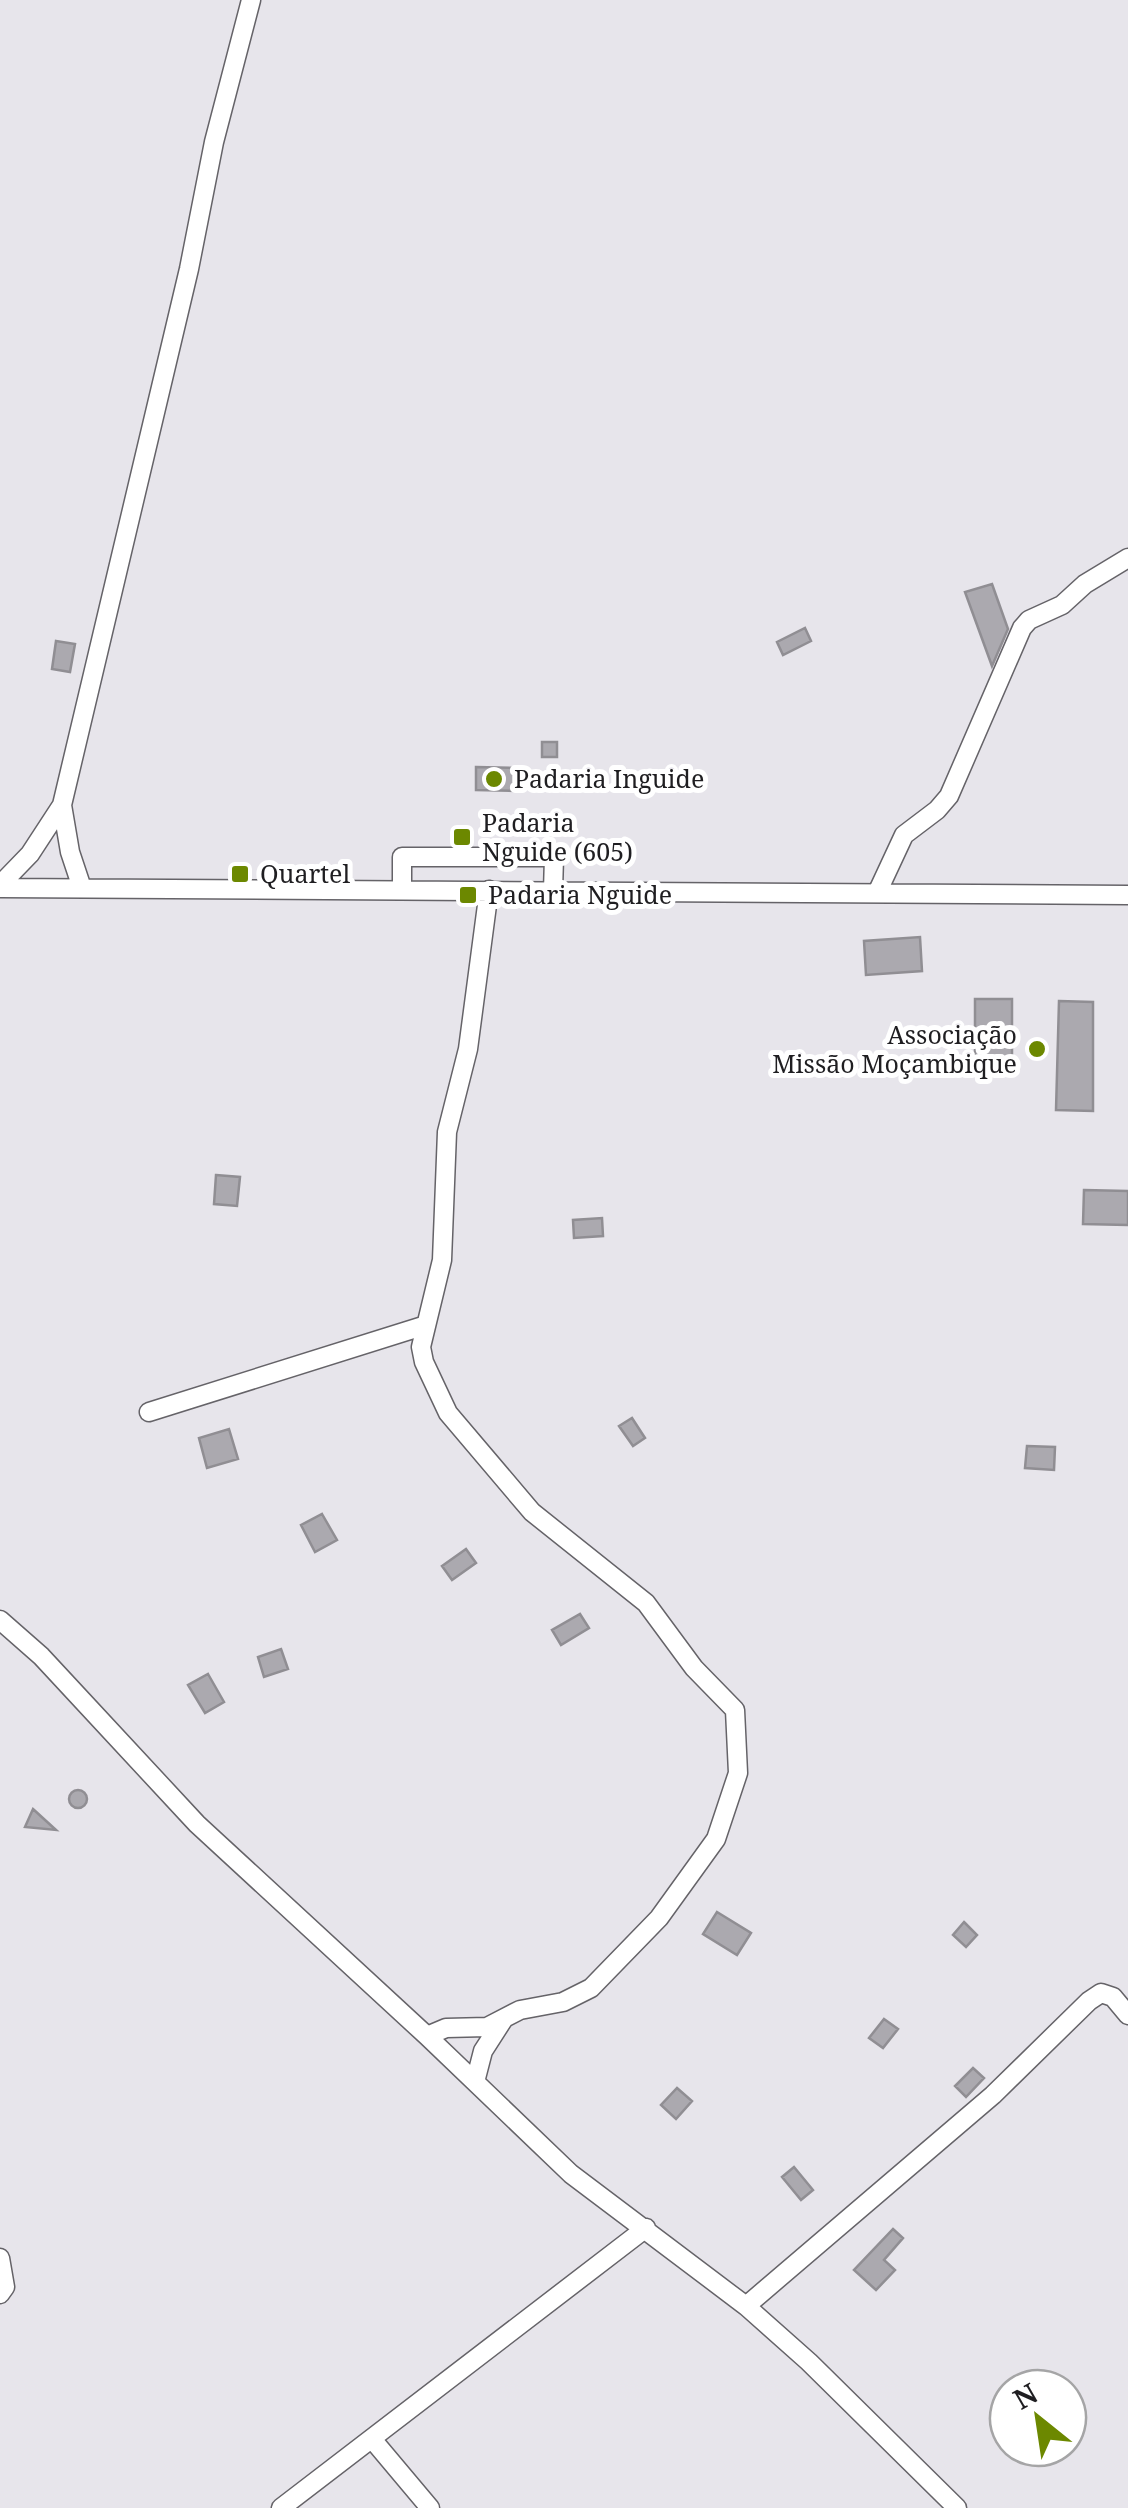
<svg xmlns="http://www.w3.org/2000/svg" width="1128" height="2508" font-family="'Noto Serif',serif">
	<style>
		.building { fill: #aba9af; stroke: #908e93; stroke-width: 2.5 }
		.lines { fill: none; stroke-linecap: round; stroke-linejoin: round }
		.minor-casing { stroke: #656368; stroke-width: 21 }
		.minor { stroke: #fff; stroke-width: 18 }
		.poi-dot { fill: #6c8800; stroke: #fff; stroke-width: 4 }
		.labels { text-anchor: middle; stroke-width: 10; stroke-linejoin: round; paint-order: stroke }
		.poi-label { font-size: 25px; fill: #1f1e21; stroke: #fff; text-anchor: start }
	</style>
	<rect width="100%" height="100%" fill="#e7e5eb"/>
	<path class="building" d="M992 584 1008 629 992 666 965 592Z
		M805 628 811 641 783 655 777 642Z
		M56 641 75 644 70 672 52 669Z
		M542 742H557V757H542Z
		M476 767 518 768 517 791 476 790Z
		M920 937 922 971 866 975 864 941Z
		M975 999H1012V1071H975Z
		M1059 1001 1093 1002V1111L1056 1110Z
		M216 1175 240 1177 237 1206 214 1204Z
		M1084 1190 1128 1191V1225L1083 1224Z
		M602 1218 603 1236 574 1238 573 1220Z
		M632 1418 645 1438 633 1446 619 1426Z
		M229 1429 238 1459 207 1468 199 1438Z
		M1027 1446 1055 1447 1054 1470 1025 1468Z
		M322 1514 337 1540 315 1552 301 1525Z
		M466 1549 476 1563 452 1580 442 1566Z
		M580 1614 589 1628 561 1645 552 1630Z
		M281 1649 288 1669 264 1677 258 1657Z
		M208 1674 224 1702 205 1713 188 1685Z
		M69 1799a9 9 0 1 1 18 0a9 9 0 1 1-18 0Z
		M33 1809 56 1830 25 1827Z
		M717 1912 751 1933 737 1955 703 1934Z
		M964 1922 977 1935 966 1947 953 1935Z
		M884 2019 898 2029 883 2048 869 2038Z
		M973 2068 984 2078 966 2097 955 2086Z
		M677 2088 692 2101 676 2119 661 2105Z
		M794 2167 813 2190 801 2200 782 2177Z
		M893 2229 903 2238 884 2260 895 2270 876 2290 854 2270Z"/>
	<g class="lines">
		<defs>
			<path id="minor" d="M62 805 70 852 82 888
				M0 885 30 854 62 805 189 269 214 142 251 0
				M0 888 1128 895
				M402 890V857H554L553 891
				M877 893 904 835 937 810 949 796 1022 628 1029 620 1062 605 1085 584 1128 558
				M149 1412 426 1325
				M0 1620 41 1656 197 1824 427 2036 571 2174 746 2306 809 2362 957 2508
				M427 2036 446 2028 487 2027 520 2010 563 2002 591 1988 659 1918 716 1839 738 1773 735 1710 694 1668 646 1603 532 1512 448 1413 424 1362 421 1347 442 1260 447 1132 468 1049 489 890
				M475 2082 483 2051 503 2020
				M0 2258 5 2287 0 2294
				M746 2306 993 2095 1089 2001 1101 1993 1113 1997 1128 2015
				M372 2439 430 2508
				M281 2508 646 2228"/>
		</defs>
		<use href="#minor" class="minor-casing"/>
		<use href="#minor" class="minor"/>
	</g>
	<g class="poi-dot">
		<circle cx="494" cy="779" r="10"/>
		<rect x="452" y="827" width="20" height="20" rx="5"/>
		<rect x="230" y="864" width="20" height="20" rx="5"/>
		<rect x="458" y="885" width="20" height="20" rx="5"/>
		<circle cx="1037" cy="1049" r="10"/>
	</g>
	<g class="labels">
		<g class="poi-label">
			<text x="514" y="788">Padaria Inguide</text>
			<text x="482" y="832">Padaria<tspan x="482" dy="29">Nguide (605)</tspan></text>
			<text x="260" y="883">Quartel</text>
			<text x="488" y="904">Padaria Nguide</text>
			<text x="1017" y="1044" text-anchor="end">Associação<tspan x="1017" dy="29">Missão Moçambique</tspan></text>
		</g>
	</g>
	<g transform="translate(1038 2418) rotate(330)"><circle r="48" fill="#ffffff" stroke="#a5a5a6" stroke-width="2.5"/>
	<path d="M0-8L18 38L0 25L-18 38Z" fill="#6c8800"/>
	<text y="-15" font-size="28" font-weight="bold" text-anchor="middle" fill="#1f1e21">N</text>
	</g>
</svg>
